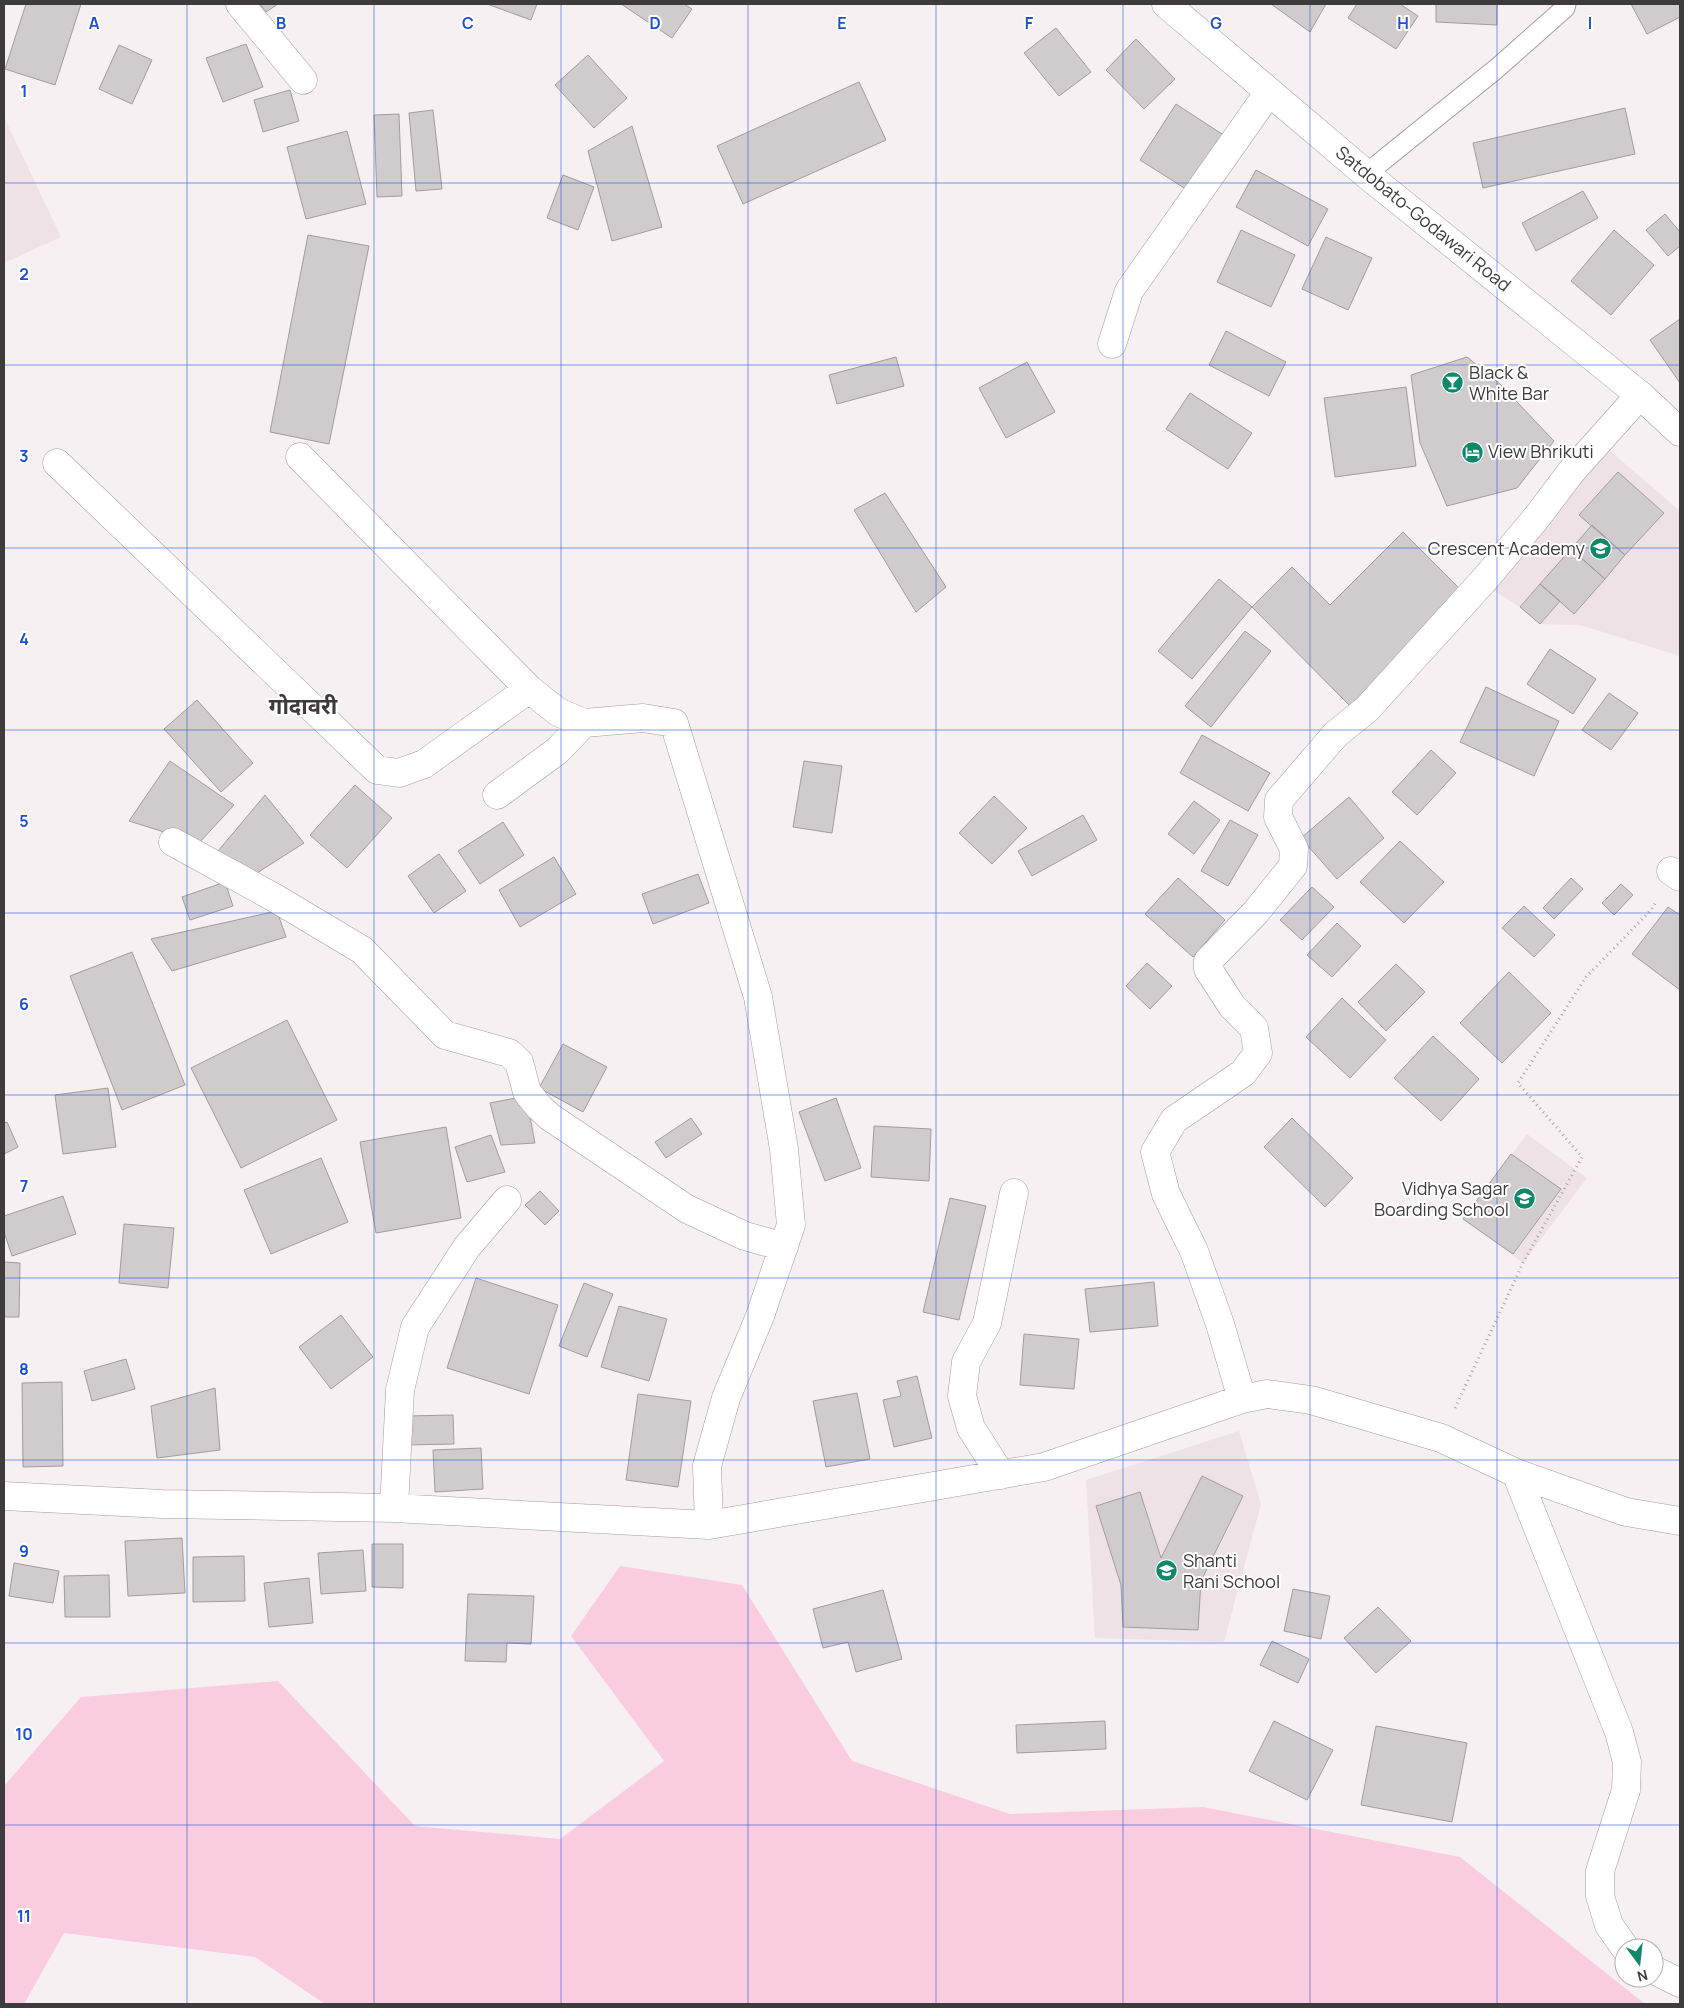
<svg xmlns="http://www.w3.org/2000/svg" width="1684" height="2008" font-family="Manrope,'Noto Sans Devanagari',sans-serif">
	<style>
		.built { fill: #eee2e7 }
		.green { fill: #facce0 }
		.building { fill: #d0cbcd; stroke: #a19c9f }
		.lines { fill: none; stroke-linecap: round; stroke-linejoin: round }
		.service-casing { stroke: #a19c9f; stroke-width: 21 }
		.minor-casing { stroke: #a19c9f; stroke-width: 29 }
		.tertiary-casing { stroke: #a19c9f; stroke-width: 29 }
		.path { stroke: #a8a4a5; stroke-width: 3; stroke-dasharray: 1 4; stroke-linecap: butt }
		.service { stroke: #fff; stroke-width: 19 }
		.minor { stroke: #fff; stroke-width: 28 }
		.tertiary { stroke: #fff; stroke-width: 28 }
		.grid { fill: none; stroke: #1d4ed8; stroke-width: 1; stroke-opacity: 0.55 }
		.labels { text-anchor: middle; stroke-width: 4; stroke-linejoin: round; paint-order: stroke }
		.street-label { font-size: 18px; fill: #3d3b3c; stroke: #fff }
		.poi-label { font-size: 18px; fill: #3d3b3c; stroke: #fff; text-anchor: start }
		.district-label { font-size: 22px; font-weight: bold; fill: #3d3b3c; stroke: #fff }
		.grid-label { font-size: 16px; text-anchor: middle; font-weight: bold; fill: #1d4ed8; stroke: #fff; stroke-width: 4; stroke-linejoin: round; paint-order: stroke }
	</style>
	<rect width="100%" height="100%" fill="#f6f0f2"/>
	<path class="built" d="M4 117 61 237 4 263Z
		M1608 449 1680 511V656L1580 625 1540 624 1520 607 1488 587Z
		M1527 1134 1587 1178 1523 1263 1463 1219Z
		M1239 1431 1261 1504 1224 1642 1095 1638 1086 1480Z"/>
	<path class="green" d="M620 1566 742 1585 852 1761 1010 1814 1203 1807 1460 1857 1645 2004H325L255 1957 64 1933 24 2004H4V1786L81 1697 278 1681 415 1826 560 1839 664 1761 571 1636Z"/>
	<path class="building" d="M26 4H81L55 85 5 69Z
		M260 4H278L266 12Z
		M487 4H537L531 20Z
		M621 4H684L692 9 672 38Z
		M1271 4H1326L1310 32Z
		M1357 4H1400L1418 16 1396 49 1348 18Z
		M1436 4H1497V25L1436 22Z
		M1631 4H1680V17L1647 34Z
		M1056 28 1091 72 1059 96 1024 53Z
		M1136 39 1175 79 1144 109 1106 70Z
		M246 44 263 87 223 102 206 58Z
		M119 45 152 60 132 104 99 89Z
		M588 55 627 98 594 128 555 85Z
		M859 82 886 140 743 204 717 146Z
		M290 90 299 121 263 132 254 100Z
		M1176 104 1225 136 1189 191 1140 160Z
		M1625 108 1635 154 1483 188 1473 143Z
		M433 110 442 189 416 191 409 113Z
		M399 114 402 196 377 197 374 115Z
		M632 126 662 227 612 241 588 151Z
		M347 131 366 204 306 219 287 147Z
		M1256 170 1328 209 1308 246 1236 207Z
		M563 175 594 187 578 230 547 218Z
		M1583 191 1598 218 1536 251 1522 223Z
		M1665 214 1680 232V246L1668 256 1646 230Z
		M1241 230 1295 255 1271 307 1217 282Z
		M1614 230 1654 265 1611 315 1571 281Z
		M308 235 369 246 329 444 270 432Z
		M1326 237 1372 258 1348 310 1302 289Z
		M1680 319V383L1650 340Z
		M1226 331 1286 362 1269 396 1209 365Z
		M896 357 904 386 837 404 829 375Z
		M1467 357 1500 384 1554 441 1517 488 1447 506 1420 443 1411 375Z
		M1027 362 1055 412 1006 438 979 388Z
		M1406 387 1416 466 1335 477 1324 398Z
		M1190 393 1252 433 1228 469 1166 429Z
		M1618 472 1664 513 1625 555 1579 515Z
		M885 493 946 587 916 612 854 510Z
		M1592 525 1625 555 1605 579 1571 549Z
		M1403 532 1464 593 1350 706 1252 607 1292 567 1330 605Z
		M1571 549 1605 579 1574 614 1540 584Z
		M1219 579 1252 607 1192 679 1158 651Z
		M1540 584 1560 601 1540 624 1520 607Z
		M1245 631 1271 651 1211 727 1185 706Z
		M1550 649 1596 679 1573 714 1527 684Z
		M1486 687 1559 721 1534 776 1460 742Z
		M1609 693 1638 713 1611 750 1582 730Z
		M197 700 253 763 221 792 164 729Z
		M1202 735 1270 773 1248 811 1180 773Z
		M1431 750 1456 773 1417 815 1392 792Z
		M170 761 234 805 199 843 129 821Z
		M804 761 842 766 832 833 793 827Z
		M355 785 392 818 347 868 310 835Z
		M265 795 304 843 246 880 218 851Z
		M994 796 1027 828 992 864 959 833Z
		M1349 797 1384 838 1337 879 1301 838Z
		M1194 801 1220 820 1194 854 1168 834Z
		M1083 815 1097 840 1032 876 1018 851Z
		M1230 820 1258 835 1228 886 1201 871Z
		M503 822 524 855 480 884 458 851Z
		M1400 841 1444 882 1404 923 1360 882Z
		M439 854 466 891 434 913 408 876Z
		M554 857 576 894 520 927 499 890Z
		M698 874 709 903 653 924 642 894Z
		M1178 878 1225 920 1193 957 1145 914Z
		M1571 878 1583 889 1554 919 1543 908Z
		M225 882 233 906 190 920 182 897Z
		M1621 884 1633 895 1614 915 1602 903Z
		M1312 887 1334 907 1302 940 1280 920Z
		M1524 906 1555 935 1534 957 1502 928Z
		M1668 907 1680 915V990L1632 954Z
		M277 911 286 937 172 971 151 939Z
		M1337 923 1361 946 1332 977 1307 955Z
		M132 952 185 1085 122 1110 70 976Z
		M1147 963 1172 986 1150 1009 1126 986Z
		M1396 964 1425 992 1386 1031 1358 1002Z
		M1509 972 1551 1013 1502 1063 1460 1023Z
		M1342 998 1386 1040 1350 1078 1306 1037Z
		M287 1020 337 1120 241 1168 191 1068Z
		M1433 1036 1479 1079 1441 1121 1394 1078Z
		M563 1044 607 1067 583 1112 539 1088Z
		M108 1088 116 1147 63 1154 55 1095Z
		M526 1096 535 1143 501 1145 490 1103Z
		M836 1098 861 1168 825 1181 799 1112Z
		M691 1118 702 1134 666 1158 655 1142Z
		M1292 1118 1353 1178 1325 1207 1264 1147Z
		M7 1122 18 1147 4 1154V1123Z
		M874 1126 931 1129 929 1181 871 1177Z
		M446 1127 461 1218 376 1233 360 1142Z
		M491 1135 505 1172 467 1182 455 1147Z
		M1511 1154 1561 1189 1513 1254 1463 1219Z
		M321 1158 348 1222 271 1254 244 1190Z
		M540 1191 559 1211 545 1225 525 1205Z
		M63 1196 76 1234 12 1256 4 1232V1216Z
		M950 1198 986 1206 959 1320 923 1312Z
		M124 1224 174 1228 168 1288 119 1283Z
		M4 1262 20 1263 19 1317H4Z
		M476 1278 558 1305 529 1394 447 1368Z
		M1154 1282 1158 1326 1090 1332 1085 1289Z
		M584 1283 613 1294 587 1357 559 1346Z
		M619 1306 667 1319 649 1381 601 1367Z
		M341 1315 373 1357 331 1389 299 1347Z
		M1024 1334 1079 1339 1074 1389 1020 1385Z
		M126 1359 135 1389 92 1401 84 1371Z
		M917 1376 932 1438 894 1447 883 1400 901 1396 897 1381Z
		M62 1382 63 1466 23 1467 22 1383Z
		M215 1388 220 1450 157 1458 151 1406Z
		M857 1393 870 1459 826 1467 813 1401Z
		M638 1394 691 1401 678 1487 626 1480Z
		M453 1415 454 1444 407 1445V1416Z
		M481 1448 483 1489 435 1492 433 1450Z
		M1202 1476 1243 1496 1201 1581 1198 1630 1123 1627 1121 1585 1096 1506 1140 1492 1161 1558Z
		M182 1538 185 1593 128 1596 125 1541Z
		M372 1544H403V1588L372 1587Z
		M363 1550 366 1591 321 1594 318 1553Z
		M244 1556 245 1601 193 1602V1557Z
		M14 1563 59 1571 53 1603 9 1596Z
		M109 1575 110 1617H65L64 1576Z
		M309 1578 313 1623 269 1627 264 1583Z
		M1293 1589 1330 1596 1321 1639 1284 1631Z
		M883 1590 902 1659 856 1672 848 1642 823 1648 813 1609Z
		M468 1594 534 1596 531 1644 507 1643 506 1662 465 1661Z
		M1378 1607 1411 1641 1376 1673 1344 1638Z
		M1272 1641 1309 1659 1298 1683 1260 1665Z
		M1105 1721 1106 1749 1017 1753 1016 1725Z
		M1274 1721 1333 1750 1307 1800 1249 1771Z
		M1376 1726 1467 1743 1452 1822 1361 1805Z"/>
	<g class="lines">
		<defs>
			<path id="service" d="M1366 174 1496 69 1565 8 1566 4"/>
			<path id="minor" d="M240 4 303 80
				M1112 344 1129 291 1269 92
				M300 457 529 689 558 712 584 723 643 718 674 723 758 997 784 1149 791 1225 760 1316 726 1398 707 1466 709 1525
				M57 463 377 770 399 773 424 764 529 689
				M497 795 557 751 584 723
				M173 842 275 898 362 950 445 1035 509 1053 519 1062 527 1092 539 1107 550 1117 687 1209 745 1236 784 1247
				M1671 871 1680 877
				M1242 1399 1220 1324 1194 1251 1166 1194 1155 1152 1174 1120 1243 1073 1258 1053 1254 1028 1232 1006 1208 969V961L1255 913 1293 866 1294 849 1278 817 1279 800 1336 734 1367 709 1485 579 1537 517 1571 472 1640 395
				M1516 1473 1619 1732 1627 1762 1626 1790 1600 1871V1896L1609 1925 1625 1948
				M1001 1475 971 1428 962 1396 966 1362 987 1323 1014 1193
				M4 1496 162 1504 394 1508 709 1525 1044 1467 1242 1399 1267 1394 1311 1400 1441 1438 1516 1473 1626 1512 1680 1521
				M394 1508 400 1390 415 1327 467 1247 507 1200
				M1654 1970 1680 1983"/>
			<path id="tertiary" d="M1166 4 1366 174 1640 395 1680 432"/>
		</defs>
		<use href="#service" class="service-casing"/>
		<use href="#minor" class="minor-casing"/>
		<use href="#tertiary" class="tertiary-casing"/>
		<path class="path" d="M1455 1408 1523 1263 1582 1157 1518 1083 1586 977 1651 910 1656 902"/>
		<use href="#service" class="service"/>
		<use href="#minor" class="minor"/>
		<use href="#tertiary" class="tertiary"/>
	</g>
	<path class="grid" d="M187 4V2004M374 4V2004M561 4V2004M748 4V2004M936 4V2004M1123 4V2004M1310 4V2004M1497 4V2004M4 183H1680M4 365H1680M4 548H1680M4 730H1680M4 913H1680M4 1095H1680M4 1278H1680M4 1460H1680M4 1643H1680M4 1825H1680"/>
	<defs>
		<symbol id="bar-disc" viewBox="-11 -11 22 22"><circle r="9.5" fill="#0e8869" stroke="#fff"/><path d="M-6-5H6L.8 .8V4.5H3.5V6h-7V4.5H-.8V.8Z" fill="#fff"/></symbol>
		<symbol id="hotel-disc" viewBox="-11 -11 22 22"><circle r="9.5" fill="#0e8869" stroke="#fff"/><path d="M-6-4.5h1.5V1H6V5H4.5V3h-9V5H-6ZM-4 0a1.8 1.8 0 1 1 3.6 0ZM.5 0V-2.5h3Q6-2.5 6 0Z" fill="#fff"/></symbol>
		<symbol id="school-disc" viewBox="-11 -11 22 22"><circle r="9.5" fill="#0e8869" stroke="#fff"/><path d="M0-5L7-2L0 1L-7-2ZM-4 1L0 2.5L4 1V4Q0 6-4 4Z" fill="#fff"/></symbol>
	</defs>
	<g fill-rule="evenodd">
		<use href="#bar-disc" x="1440" y="370" width="25" height="25"/>
		<use href="#hotel-disc" x="1460" y="440" width="25" height="25"/>
		<use href="#school-disc" x="1588" y="536" width="25" height="25"/>
		<use href="#school-disc" x="1512" y="1186" width="25" height="25"/>
		<use href="#school-disc" x="1154" y="1558" width="25" height="25"/>
	</g>
	<g class="labels">
		<g class="street-label">
			<text transform="translate(1423 219) rotate(39)" y="6">Satdobato-Godawari Road</text>
		</g>
		<g class="poi-label">
			<text x="1469" y="379">Black &amp;<tspan x="1469" dy="21">White Bar</tspan></text>
			<text x="1488" y="458">View Bhrikuti</text>
			<text x="1585" y="555" text-anchor="end">Crescent Academy</text>
			<text x="1509" y="1195" text-anchor="end">Vidhya Sagar<tspan x="1509" dy="21">Boarding School</tspan></text>
			<text x="1183" y="1567">Shanti<tspan x="1183" dy="21">Rani School</tspan></text>
		</g>
		<g class="district-label">
			<text x="303" y="714">गोदावरी</text>
		</g>
	</g>
	<g class="grid-label">
		<text x="94" y="29">A</text>
		<text x="281" y="29">B</text>
		<text x="468" y="29">C</text>
		<text x="655" y="29">D</text>
		<text x="842" y="29">E</text>
		<text x="1029" y="29">F</text>
		<text x="1216" y="29">G</text>
		<text x="1403" y="29">H</text>
		<text x="1590" y="29">I</text>
		<text x="24" y="97">1</text>
		<text x="24" y="280">2</text>
		<text x="24" y="462">3</text>
		<text x="24" y="645">4</text>
		<text x="24" y="827">5</text>
		<text x="24" y="1010">6</text>
		<text x="24" y="1192">7</text>
		<text x="24" y="1375">8</text>
		<text x="24" y="1557">9</text>
		<text x="24" y="1740">10</text>
		<text x="24" y="1922">11</text>
	</g>
	<rect width="1684" height="2008" fill="none" stroke="#3d3b3c" stroke-width="10"/>
	<g transform="translate(1639 1963) rotate(165)"><circle r="24" fill="#ffffff" stroke="#b1b1b1"/>
	<path d="M0-4L9 19L0 12L-9 19Z" fill="#0e8869"/>
	<text y="-8" font-size="14" font-weight="bold" text-anchor="middle" fill="#3d3b3c">N</text>
	</g>
</svg>
